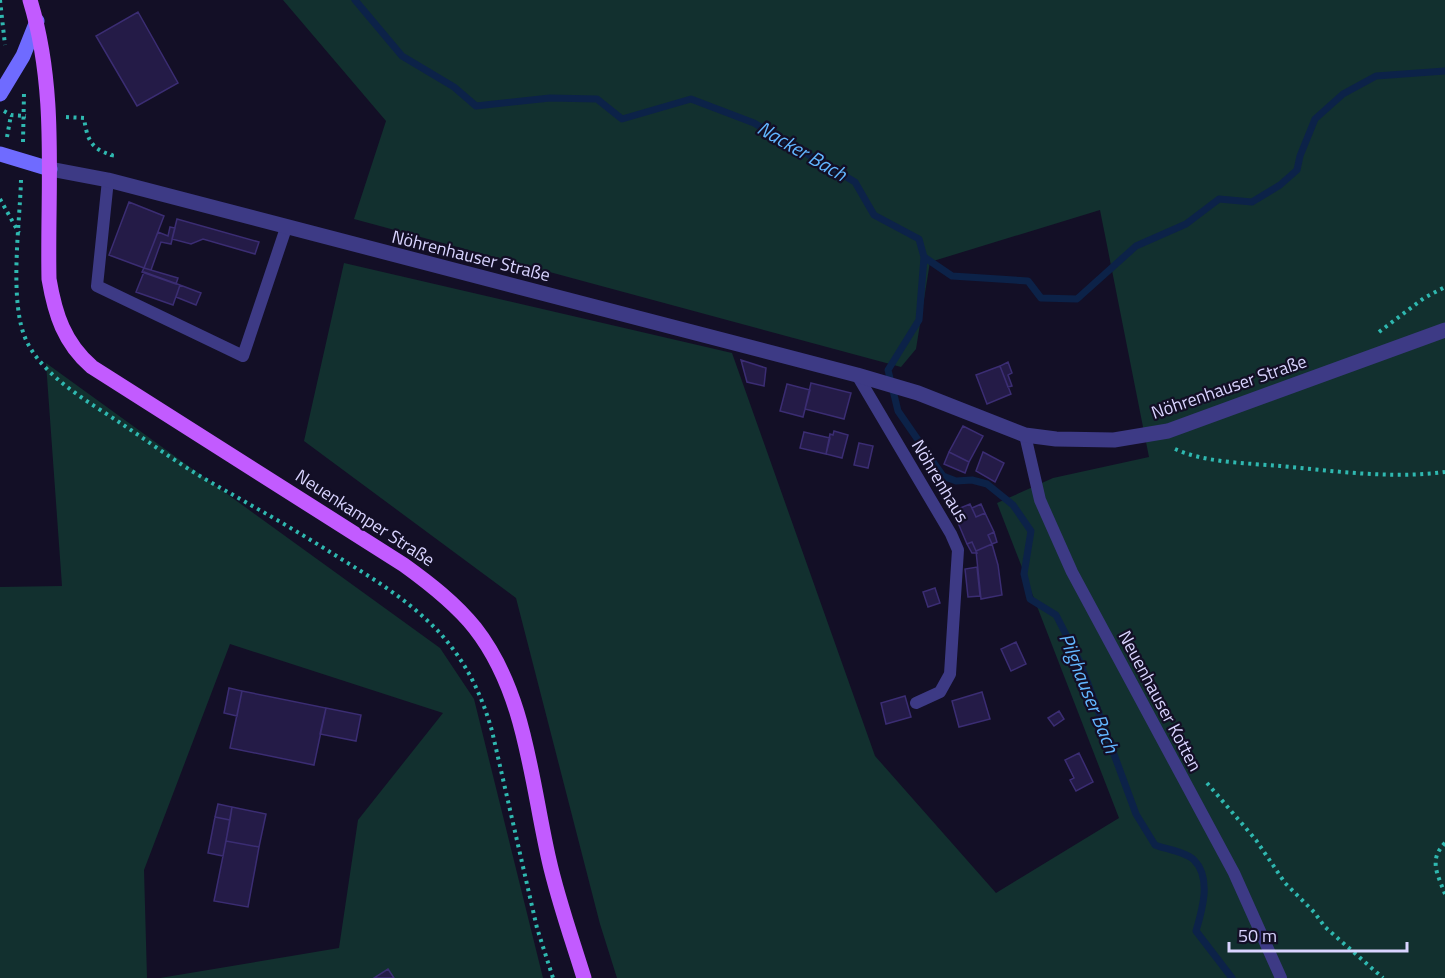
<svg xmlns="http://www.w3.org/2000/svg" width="1445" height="978" font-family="'Titillium Web',sans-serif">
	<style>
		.green { fill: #12302f }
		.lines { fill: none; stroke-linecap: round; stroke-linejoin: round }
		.stream { stroke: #0c2248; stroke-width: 7 }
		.building { fill: #241b47; stroke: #3b2d73; stroke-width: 1.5 }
		.path { stroke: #2fb8b0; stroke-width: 4; stroke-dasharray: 3 4.5; stroke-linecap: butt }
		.service { stroke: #3d3a85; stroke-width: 12 }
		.tertiary { stroke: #3d3a85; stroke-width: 15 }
		.secondary { stroke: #6f6bff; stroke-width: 15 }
		.primary { stroke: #c25bff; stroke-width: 15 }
		.labels { text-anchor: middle; stroke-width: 4.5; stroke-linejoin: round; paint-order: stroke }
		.street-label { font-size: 18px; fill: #d9d4ff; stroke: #130f26 }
		.water-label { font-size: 20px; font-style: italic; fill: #62b6ff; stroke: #130f26 }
	</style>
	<rect width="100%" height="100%" fill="#130f26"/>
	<path class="green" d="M283 0H1445V978H617L600 924 516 598 304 441 344 263 732 353 875 756 996 893 1119 818 997 503 1053 478 1149 457 1100 210 930 262 916 349 901 367 354 219 386 121Z
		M46 363 440 648 474 699 543 978H160L339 948 358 820 443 713 230 644 144 870 147 978H0V587L62 586Z"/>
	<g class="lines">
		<path class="stream" d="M355 0 402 56 454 87 476 106 550 98 597 99 622 119 691 99 754 123 855 182 874 215 919 239 924 257 952 276 1028 281 1041 298 1077 299 1136 246 1186 224 1219 199 1252 202 1280 185 1297 170 1300 156 1315 119 1343 94 1376 76 1445 71
			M924 257 919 320 888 370 898 411 943 476 956 481 972 480 987 484 1013 505 1031 531 1024 574 1030 599 1056 615 1080 662 1136 814 1155 845C1165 849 1186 852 1194 860 1212 878 1202 911 1196 931L1232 978"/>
	</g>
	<path class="building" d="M138 12 178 83 137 106 96 36Z
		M129 202 164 216 144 268 109 255Z
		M177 219 259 242 255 254 203 239 191 244 172 239Z
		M170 227 175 228 171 244 161 242 151 270 144 268 158 232 168 236Z
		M144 268 178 278 176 284 142 272Z
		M144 272 180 285 173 305 136 292Z
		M180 285 201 293 196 305 176 297Z
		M741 360 766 368 764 386 747 382Z
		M1008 362 1012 373 1008 375 1012 386 1008 387 1000 366Z
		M1000 366 1011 394 987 404 976 375Z
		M811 383 851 393 844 419 805 409Z
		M787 384 810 390 803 417 780 411Z
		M963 426 983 436 969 462 949 452Z
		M834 431 848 435 842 458 826 454 830 434 833 435Z
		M804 432 830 438 826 454 800 448Z
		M859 443 873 446 868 468 854 465Z
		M949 452 969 462 965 473 944 464Z
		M983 452 1004 463 995 482 976 471Z
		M970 504 976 517 985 513 994 532 988 535 992 544 976 551 972 542 967 544 953 511Z
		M981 504 985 513 976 517 972 508Z
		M994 532 997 542 992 544 988 535Z
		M972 542 976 551 977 553H972L967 544Z
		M992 544 998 565 1002 595 981 599 976 551Z
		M977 567 980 596 968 597 965 569Z
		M935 588 940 603 928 607 923 592Z
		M1016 642 1026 664 1011 671 1001 649Z
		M229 688 242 691 237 716 224 713Z
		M242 691 326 708 314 765 230 748Z
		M982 692 990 719 959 727 952 701Z
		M905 696 911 717 886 724 881 703Z
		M326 708 361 715 356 741 320 734Z
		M1059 711 1064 719 1054 726 1048 718Z
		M1079 753 1093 782 1076 791 1070 780 1074 778 1065 760Z
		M218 804 232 807 230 820 215 817Z
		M232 807 266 814 259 847 226 841Z
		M215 817 230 820 223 856 208 853Z
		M226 841 259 847 248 907 214 901Z
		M388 969 394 978H374Z"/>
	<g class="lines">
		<path class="path" d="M0 0 5 45
			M4 111 11 115 26 116
			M66 117 84 118C87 138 90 149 112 155L111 161
			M7 137 11 115
			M23 142 24 93
			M21 180C20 223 8 304 27 342 45 378 89 402 122 424 149 442 176 462 205 479 247 503 289 526 330 552 367 575 405 597 436 629 464 658 481 692 492 731L537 928 553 978
			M0 199 19 233
			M1379 332 1424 298 1445 287
			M1175 449C1206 463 1247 463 1280 466 1335 471 1389 479 1445 472
			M1207 783 1256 840 1285 883 1314 912 1325 927 1383 978
			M1445 843C1428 860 1438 875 1445 894"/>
		<path class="service" d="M108 180 97 286 243 356 286 228
			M857 375 951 534 958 550 950 674 940 692 916 703
			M1025 435 1040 500 1072 572 1234 873 1281 978"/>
		<path class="tertiary" d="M50 169 108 180 857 375 918 393 1025 435 1056 439 1114 440 1168 431 1445 330"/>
		<path class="secondary" d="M0 94 23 56 37 21
			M0 154 50 169"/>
		<path class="primary" d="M30 0C58 91 47 186 49 279 55 314 64 343 92 367L404 565C429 583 455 603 475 628 526 693 531 782 549 860 558 900 572 939 584 978"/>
	</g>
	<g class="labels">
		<g class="street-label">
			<text transform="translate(471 256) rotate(14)" y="6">Nöhrenhauser Straße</text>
			<text transform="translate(1229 387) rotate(-19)" y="6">Nöhrenhauser Straße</text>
			<text transform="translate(940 481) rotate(59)" y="6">Nöhrenhaus</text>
			<text transform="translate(365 518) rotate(33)" y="6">Neuenkamper Straße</text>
			<text transform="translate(1160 701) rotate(62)" y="6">Neuenhauser Kotten</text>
		</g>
		<g class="water-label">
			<text transform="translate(802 151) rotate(30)" y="7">Nacker Bach</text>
			<text transform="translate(1089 693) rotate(68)" y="7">Pilghauser Bach</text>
		</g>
	</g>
	<path d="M1229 942v9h178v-9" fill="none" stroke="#d9d4ff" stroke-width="3"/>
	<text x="1238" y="942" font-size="18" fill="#d9d4ff" stroke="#130f26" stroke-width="4.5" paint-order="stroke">50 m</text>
</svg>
